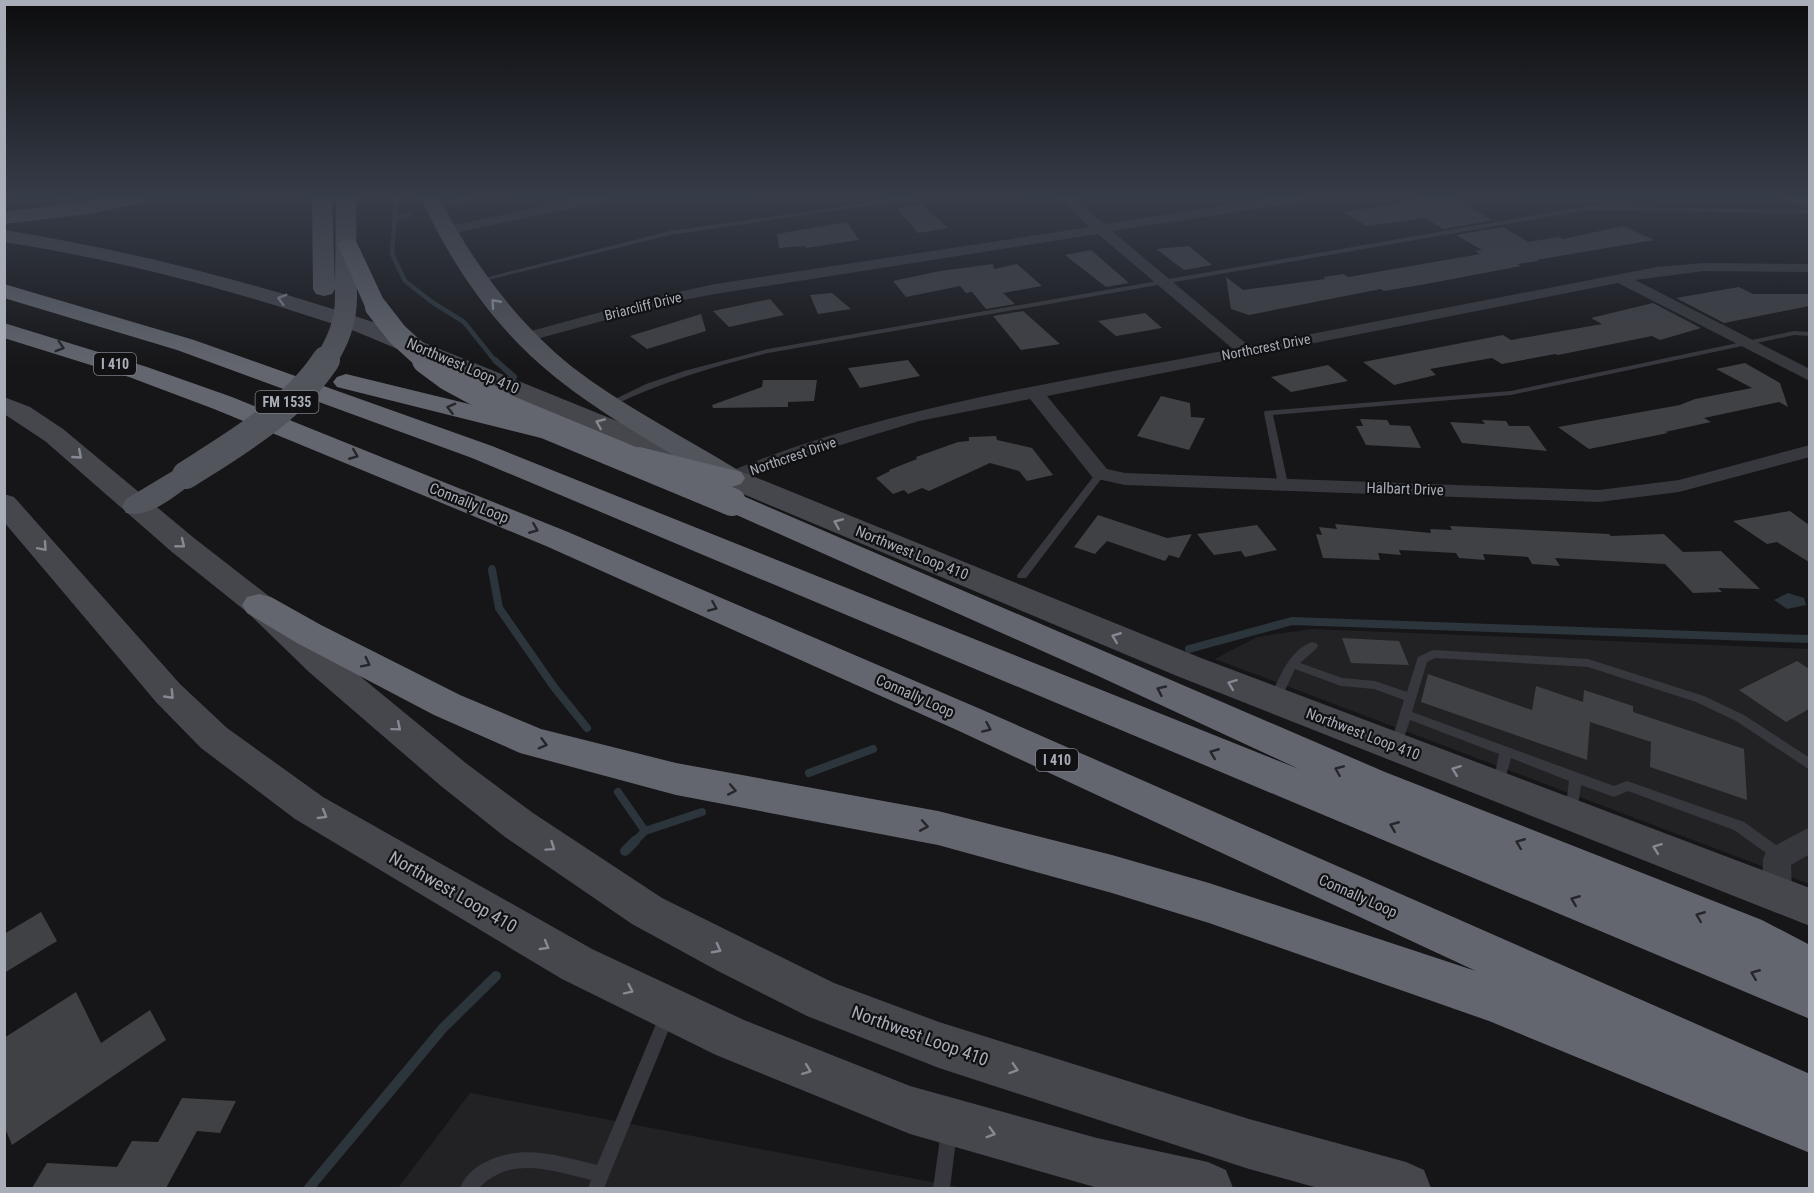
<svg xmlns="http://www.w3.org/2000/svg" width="1814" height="1193" font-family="'Roboto Condensed',sans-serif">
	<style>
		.built { fill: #222225 }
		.water { fill: #2c353c }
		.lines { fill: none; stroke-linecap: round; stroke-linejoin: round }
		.stream-far3 { stroke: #2c353c; stroke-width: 4.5 }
		.stream-far2 { stroke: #2c353c; stroke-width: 6 }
		.stream-far1 { stroke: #2c353c; stroke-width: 8 }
		.stream { stroke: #2c353c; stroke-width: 10 }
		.building { fill: #404145 }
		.service { fill: #37383d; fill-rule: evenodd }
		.minor { fill: #37383d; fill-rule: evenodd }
		.secondary { fill: #45474d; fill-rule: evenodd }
		.primary { fill: #53555c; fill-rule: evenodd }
		.motorway { fill: #63666e; fill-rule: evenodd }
		.primary-bridge-far1 { stroke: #53555c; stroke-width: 22 }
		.primary-bridge { stroke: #53555c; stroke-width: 28 }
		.motorway-bridge-far1 { stroke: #63666e; stroke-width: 22 }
		.motorway-bridge { stroke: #63666e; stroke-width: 28 }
		.oneway { stroke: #858993 }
		.oneway2 { stroke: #979ba6 }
		.oneway3 { stroke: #26262a }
		.labels { text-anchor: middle; stroke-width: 4.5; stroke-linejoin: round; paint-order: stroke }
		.far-street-label { font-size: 14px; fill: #a8adb8; stroke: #111113 }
		.shield { fill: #111113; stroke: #7b7e86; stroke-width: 1.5 }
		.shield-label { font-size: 14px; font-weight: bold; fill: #a8adb8 }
		.street-label { font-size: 15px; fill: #a8adb8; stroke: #111113 }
		.near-street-label { font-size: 18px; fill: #a8adb8; stroke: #111113 }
	</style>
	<rect width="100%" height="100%" fill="#161618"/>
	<path class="built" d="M1312 629 1809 649V884L1215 659 1257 637Z
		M470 1093 963 1188H398Z"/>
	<path class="water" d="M1788 593 1804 598 1806 605 1787 609 1774 600Z"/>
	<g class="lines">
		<path class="stream-far3" d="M396 199 392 254 405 281 432 302 464 322 496 362
			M452 205 463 199
			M396 219 410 215"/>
		<path class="stream-far2" d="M495 360 514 377
			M492 568 493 571"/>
		<path class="stream-far1" d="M492 570 499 608 554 687 587 728
			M1189 649 1292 621 1810 639
			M809 773 873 749
			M618 792 645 831
			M634 842 645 831 702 812"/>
		<path class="stream" d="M625 851 635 841
			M309 1188 443 1028 496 976"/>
	</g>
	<path class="building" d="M1426 199H1456L1492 220 1444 229 1425 218 1367 226 1343 212Z
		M921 204 948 228 918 233 897 208Z
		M847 222 859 240 806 248 805 246 779 248 777 234Z
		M1623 226 1654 240 1536 260 1539 261 1517 264 1521 266 1426 284 1384 291 1381 289 1249 315 1231 309 1226 277 1243 290 1325 279 1324 277 1343 274 1348 277 1480 254 1475 251 1482 250 1456 235 1503 227 1528 242 1559 237 1563 239Z
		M1189 246 1212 265 1184 270 1156 249Z
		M1091 250 1129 283 1106 287 1065 255Z
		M993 264 994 269 1017 264 1042 286 1003 293 1015 304 986 309 972 292 966 293 960 286 906 297 893 281 940 271Z
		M1739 287 1753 294H1809V306L1724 323 1676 298Z
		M832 293 851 309 818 314 810 295Z
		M770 299 784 315 729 327 713 311Z
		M1653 303 1701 328 1660 340 1652 336 1558 355 1555 354 1502 364 1492 358 1430 369 1436 375 1394 385 1363 362 1503 335 1511 340 1602 324 1591 318Z
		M1023 311 1060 344 1021 350 993 316Z
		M1145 313 1162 328 1116 336 1098 321Z
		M701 314 706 331 647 349 630 336Z
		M908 360 920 376 860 388 848 368Z
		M1745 363 1780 383 1788 407 1779 402 1704 418 1711 422 1665 432 1668 433 1589 449 1558 427 1680 405 1695 399 1752 388 1716 369Z
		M1328 365 1348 381 1291 392 1271 377Z
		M763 380H817L814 401 788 402V407L713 408 712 405 762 387Z
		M1161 396 1190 403 1191 417 1205 418 1189 450 1137 436Z
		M1360 419 1387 420 1390 425 1410 426 1421 448 1366 445 1356 426H1363Z
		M1482 420 1506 421 1509 426H1529L1547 451 1462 443 1450 422 1485 424Z
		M996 436 997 440 1032 448 1053 475 1027 481 1019 471 990 463 929 491 922 488 908 494 904 490 893 494 876 478 890 471 889 470 917 459 916 457 958 442 969 441V437Z
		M1790 511 1809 525V562L1777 542 1767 544 1733 521Z
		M1098 515 1167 538 1192 534 1179 558 1169 555 1165 561 1107 541 1095 554 1074 547Z
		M1335 524 1431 533 1430 529 1452 530 1450 526 1609 534 1611 536 1664 534 1683 552 1721 551 1760 589 1718 588 1722 592 1693 593 1665 564 1555 558 1560 566 1532 564 1528 557 1483 554 1485 560 1459 558 1456 553 1399 550 1401 555 1378 553 1380 560 1323 558 1316 534 1322 535 1319 527 1337 529Z
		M1257 525 1277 550 1245 557 1241 551 1214 555 1197 534Z
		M1342 638 1399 641 1409 665 1351 663Z
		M1797 661 1809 669V709L1786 722 1739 690Z
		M1428 674 1532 710 1536 686 1583 702 1584 690 1633 706V712L1744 749 1747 800 1650 767 1651 742 1590 722 1587 760 1421 702Z
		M41 912 57 941 4 973V934Z
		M76 992 101 1043 150 1010 166 1040 12 1145 4 1126V1038Z
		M182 1098 236 1101 220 1133 197 1131 166 1188H32L47 1163 117 1167 132 1141 158 1142Z"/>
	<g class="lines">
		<path class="service" d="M895 199H913L670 235 476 283 473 281 670 231Z
			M1587 206 1810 210V214L1587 210 768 353C714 366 662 382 612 406H606L605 404 646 384 684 371 768 349Z
			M1794 331 1810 332V336L1794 335 1511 395 1273 415 1288 484 1283 487 1278 484 1264 413 1265 411 1511 391Z
			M1100 471 1105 474 1026 578H1018L1017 576 1018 574 1097 472Z
			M1312 642 1316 643 1318 646 1316 649 1300 663 1342 678 1375 681 1407 692 1418 657 1433 650 1588 659 1704 696 1744 715 1810 758V770L1736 721 1696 702 1588 667 1435 658 1427 662 1412 712 1614 786 1627 781 1744 822 1786 852 1788 856 1786 860 1781 862 1776 860 1734 830 1628 791 1614 797 1581 785 1577 813 1576 817 1571 818 1566 817 1565 813 1569 781 1511 758 1503 787 1499 788 1495 787 1493 783 1499 754 1410 720 1400 749 1396 751 1392 749 1390 746 1404 700 1374 689 1341 686 1295 669 1279 703H1271L1269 700C1279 679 1288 651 1312 642Z
			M666 1010 671 1012 674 1017 604 1188H588L591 1180C552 1171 511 1155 479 1188H460C463 1179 472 1170 480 1165 520 1142 556 1155 597 1165L661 1012Z
			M949 1124 955 1126 957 1132 950 1188H933L941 1132 943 1126Z"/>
		<path class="minor" d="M58 199H72L57 216H47L45 213Z
			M577 199H603L597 203 445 235 438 231 445 227Z
			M1060 199H1074L1104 224 1267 199H1300L1294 203 1112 231 1249 346 1657 267 1704 263 1810 264V272L1704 271 1635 280 1810 369V381L1618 283 1047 396 1107 469 1125 473 1599 490 1679 480 1810 445V457L1679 492 1599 502 1125 485 1093 478 1030 399 919 421 785 462 738 482H724L721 478 724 474C885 406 1062 382 1233 349L1098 234 715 294 667 303 526 342 518 337 520 334 660 296 715 284 1090 227Z
			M1810 827V854L1791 865 1792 894 1787 903 1777 907 1767 903 1762 894 1763 859 1767 850Z"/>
		<path class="secondary" d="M1788 199H1810V209L1791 203Z
			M4 230C130 250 252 282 373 322L1201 658 1810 888V926L1177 676 357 332C241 292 125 261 4 242Z
			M4 397 30 407 63 429 194 538 270 597 333 654 467 764 533 813 662 898 834 983 939 1022 1249 1119 1406 1162 1424 1170 1431 1188H1318L1249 1169 939 1068 807 1016 718 971 632 924 505 837 441 786 309 672 248 613 172 552 45 441 4 414Z
			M4 494 14 497 180 684 227 728 323 797 592 949 744 1020 910 1086 1097 1138 1208 1162 1226 1170 1233 1188H1098L910 1134 716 1055 562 979 295 819 201 748 156 702 4 522Z"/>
		<path class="primary" d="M104 199H144L142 203 89 214 4 224V212Z
			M312 199H332L335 284 336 199H356L357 297 354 302 346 304 338 302 335 297V289L332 294 324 296 316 294 313 289Z
			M421 199H440C473 263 515 320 571 366 624 407 685 437 741 472L745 478 741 484 731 487 721 484C665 449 606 418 555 377 496 330 453 267 421 199Z
			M186 466 196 469 200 475 196 481C176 494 151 519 126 513L122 506 126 499 176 469Z"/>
		<path class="motorway" d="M348 239 355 241 358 245 387 307 384 312 376 314 368 312 365 307 338 245 341 241Z
			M4 284 194 340 492 446 1299 769 1096 675 721 508 717 502 721 496 732 493 743 496 1385 772 1762 920 1810 945V1019L472 458 177 350 4 298Z
			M4 323 147 367 232 397 568 532 985 711 1810 1074V1153L1489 1021 1209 923 1112 893 938 845 676 795 520 753 434 715 297 643 247 613 242 605 247 597 259 594 271 597 321 625 460 695 541 729 676 763 938 811 1112 855 1209 883 1476 971 959 731 546 546 214 409 129 377 4 338Z
			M346 374 551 424 555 430 551 436 541 438 337 387 333 382 337 377Z
			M640 447 741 472 745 478 741 484 731 487 630 461 626 455 630 449Z"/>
		<path class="primary-bridge-far1" d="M325 362C338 341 346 322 346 297"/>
		<path class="primary-bridge" d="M186 475C235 444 293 410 326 360"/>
		<path class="motorway-bridge-far1" d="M376 307 397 334 428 362"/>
		<path class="motorway-bridge" d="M426 360 449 377 510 410 732 502"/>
	</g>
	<defs><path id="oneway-chevron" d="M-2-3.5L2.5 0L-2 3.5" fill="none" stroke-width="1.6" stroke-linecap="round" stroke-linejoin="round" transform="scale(1.5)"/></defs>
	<g class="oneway">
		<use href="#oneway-chevron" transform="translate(282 299) rotate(-164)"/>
		<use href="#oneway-chevron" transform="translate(600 423) rotate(-157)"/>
		<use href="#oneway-chevron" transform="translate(78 455) rotate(41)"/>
		<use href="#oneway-chevron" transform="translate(838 523) rotate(-157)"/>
		<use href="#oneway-chevron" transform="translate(181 544) rotate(39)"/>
		<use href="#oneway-chevron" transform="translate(43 547) rotate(49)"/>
		<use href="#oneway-chevron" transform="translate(1116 637) rotate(-158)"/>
		<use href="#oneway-chevron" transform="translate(1232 684) rotate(-159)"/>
		<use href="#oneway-chevron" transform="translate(170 695) rotate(46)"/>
		<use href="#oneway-chevron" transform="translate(397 727) rotate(40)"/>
		<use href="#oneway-chevron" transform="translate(1456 770) rotate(-159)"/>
		<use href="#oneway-chevron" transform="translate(323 815) rotate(30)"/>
		<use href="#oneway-chevron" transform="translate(551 847) rotate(34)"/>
		<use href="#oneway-chevron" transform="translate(1657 848) rotate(-159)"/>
		<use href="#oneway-chevron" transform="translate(545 946) rotate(30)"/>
		<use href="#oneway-chevron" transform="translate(717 949) rotate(28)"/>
		<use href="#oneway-chevron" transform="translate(629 990) rotate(26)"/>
		<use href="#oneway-chevron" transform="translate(1014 1069) rotate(18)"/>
		<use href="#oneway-chevron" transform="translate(807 1070) rotate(21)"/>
		<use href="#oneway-chevron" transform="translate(991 1133) rotate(16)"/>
	</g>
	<use class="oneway2" href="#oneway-chevron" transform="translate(495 303) rotate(-132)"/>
	<g class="oneway3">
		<use href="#oneway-chevron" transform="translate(60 347) rotate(17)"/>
		<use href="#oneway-chevron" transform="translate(451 408) rotate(-166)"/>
		<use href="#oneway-chevron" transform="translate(354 455) rotate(22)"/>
		<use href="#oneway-chevron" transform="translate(534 529) rotate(22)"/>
		<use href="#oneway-chevron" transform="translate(713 607) rotate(23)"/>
		<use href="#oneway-chevron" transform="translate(366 663) rotate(27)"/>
		<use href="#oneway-chevron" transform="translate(1161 690) rotate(-155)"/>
		<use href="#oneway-chevron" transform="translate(987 728) rotate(24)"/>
		<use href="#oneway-chevron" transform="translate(543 744) rotate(15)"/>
		<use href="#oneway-chevron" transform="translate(1214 753) rotate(-158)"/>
		<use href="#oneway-chevron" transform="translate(1339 770) rotate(-157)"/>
		<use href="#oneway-chevron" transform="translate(732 790) rotate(11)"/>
		<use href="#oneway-chevron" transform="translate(924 826) rotate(10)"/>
		<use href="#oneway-chevron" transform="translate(1394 826) rotate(-158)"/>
		<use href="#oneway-chevron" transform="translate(1520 843) rotate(-158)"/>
		<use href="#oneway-chevron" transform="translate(1575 900) rotate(-158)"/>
		<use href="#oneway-chevron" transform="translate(1700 916) rotate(-158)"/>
		<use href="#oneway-chevron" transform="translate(1755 974) rotate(-158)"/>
	</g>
	<linearGradient id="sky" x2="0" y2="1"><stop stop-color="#0c0c0d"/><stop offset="0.54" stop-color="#363c48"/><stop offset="1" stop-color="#363c48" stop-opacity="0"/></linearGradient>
	<rect width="1814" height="366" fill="url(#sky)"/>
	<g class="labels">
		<g class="far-street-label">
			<text transform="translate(643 306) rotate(-14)" y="5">Briarcliff Drive</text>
			<text transform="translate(1266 347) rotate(-11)" y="5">Northcrest Drive</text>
			<text transform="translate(793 456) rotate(-19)" y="5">Northcrest Drive</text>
		</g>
		<g class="shield">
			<rect x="94" y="353" width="42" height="22" rx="4.5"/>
			<rect x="255.5" y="391" width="63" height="22" rx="4.5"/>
			<rect x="1036" y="749" width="42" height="22" rx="4.5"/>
		</g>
		<g class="shield-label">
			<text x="115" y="369">I 410</text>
			<text x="287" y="407">FM 1535</text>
			<text x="1057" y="765">I 410</text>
		</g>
		<g class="street-label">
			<text transform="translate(463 366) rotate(23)" y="5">Northwest Loop 410</text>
			<text transform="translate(1405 489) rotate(2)" y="5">Halbart Drive</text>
			<text transform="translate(469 503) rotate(22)" y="5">Connally Loop</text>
			<text transform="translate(912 553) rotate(22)" y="5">Northwest Loop 410</text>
			<text transform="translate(915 696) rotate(24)" y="5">Connally Loop</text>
			<text transform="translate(1363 734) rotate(21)" y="5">Northwest Loop 410</text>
			<text transform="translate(1358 896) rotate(24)" y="5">Connally Loop</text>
		</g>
		<g class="near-street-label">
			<text transform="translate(453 892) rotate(30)" y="6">Northwest Loop 410</text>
			<text transform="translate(920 1036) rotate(20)" y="6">Northwest Loop 410</text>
		</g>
	</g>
	<rect width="1814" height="1193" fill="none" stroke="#a8adb8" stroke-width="12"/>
</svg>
